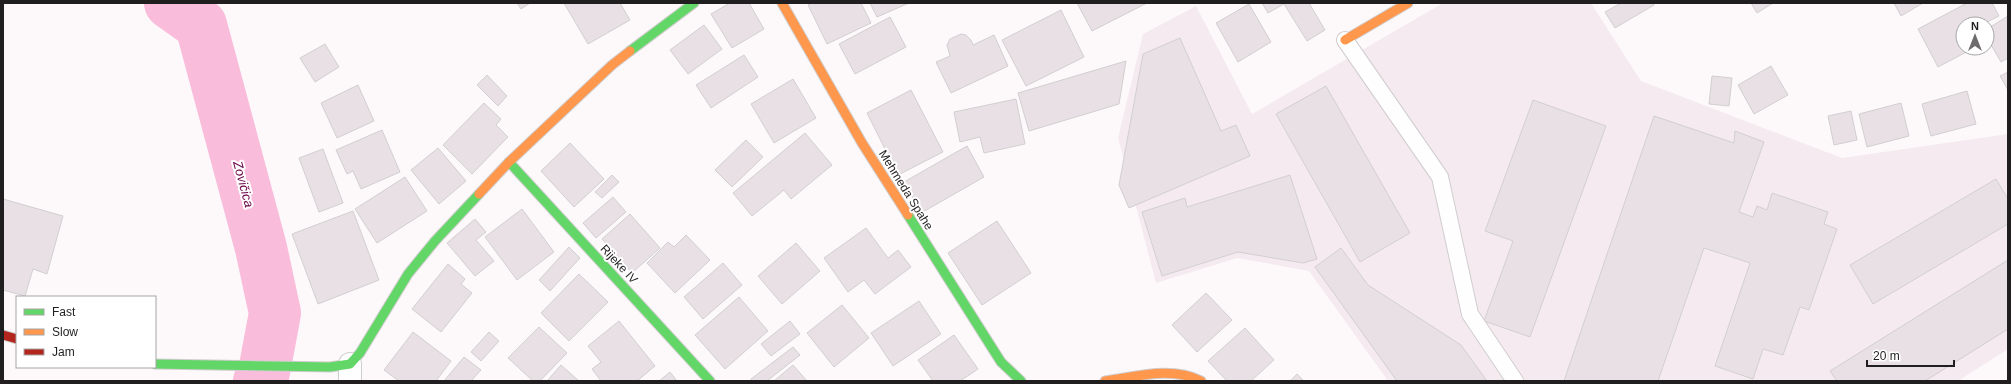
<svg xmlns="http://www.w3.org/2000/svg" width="2011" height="384" font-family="Arial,sans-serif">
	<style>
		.built { fill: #f5eaef }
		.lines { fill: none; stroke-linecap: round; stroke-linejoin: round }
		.river { stroke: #f9bcdb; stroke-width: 52 }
		.building { fill: #e8e0e4; stroke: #d2cfd0 }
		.lane-casing { stroke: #d0cdce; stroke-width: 18 }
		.street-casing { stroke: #d0cdce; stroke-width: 24 }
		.fast-casing { stroke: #d0cdce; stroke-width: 11 }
		.slow-casing { stroke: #d0cdce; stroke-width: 11 }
		.jam-casing { stroke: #d0cdce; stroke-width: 11 }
		.lane { stroke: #fffefe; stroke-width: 16 }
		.street { stroke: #fffefe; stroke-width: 22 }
		.fast { stroke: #63d668; stroke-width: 9 }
		.slow { stroke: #ff974d; stroke-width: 9 }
		.jam { stroke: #b3261e; stroke-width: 9 }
		.labels { text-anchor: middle; stroke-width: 4; stroke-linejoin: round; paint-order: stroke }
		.street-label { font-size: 12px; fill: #211e1f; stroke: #fff }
		.water-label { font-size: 13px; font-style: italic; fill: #6a0146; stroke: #fff }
	</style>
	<rect width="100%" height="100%" fill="#fdf9fb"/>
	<path class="built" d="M1443 3H1591L1641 81 1842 158 2008 134V349L1958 381H1388L1309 271 1237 258 1156 283 1118 138 1143 34 1196 6 1252 114Z"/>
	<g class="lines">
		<path class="river" d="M170 3 201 25 261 248 275 313 264 372 259 381"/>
	</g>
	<path class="building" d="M517 3H530L521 9Z
		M564 3H620L630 20 588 44Z
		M730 3H749L764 29 732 48 711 14Z
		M812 3H861L871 23 827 44 808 5Z
		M870 3H909L877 17Z
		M1077 3H1147L1092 31Z
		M1262 3H1309L1325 30 1307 41 1284 4 1268 13Z
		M1621 3H1653L1654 5 1615 28 1605 12Z
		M1751 3H1773L1757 13Z
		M1894 3H1923L1901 16Z
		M1967 3H1992L1999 16 1983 24H1963V48H1974L1938 67 1918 29Z
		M1249 4 1271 42 1238 62 1216 23Z
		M1061 10 1084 57 1026 86 1002 40Z
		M2008 16V58L2001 62 1987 38V29Z
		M890 17 906 47 855 74 839 44Z
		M704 25 722 49 688 74 670 50Z
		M961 34 966 35 971 40 973 45 994 35 1008 66 951 93 936 62 950 56 947 45 950 39Z
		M1180 38 1221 131 1236 125 1250 156 1129 208 1119 185 1143 54Z
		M325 44 339 67 315 82 300 58Z
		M744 55 758 77 711 108 696 85Z
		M1126 61 1119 104 1029 131 1018 93Z
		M1771 66 1788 95 1754 114 1738 85Z
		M2008 72V90L2000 76Z
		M487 75 507 96 498 106 477 85Z
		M1712 76 1732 78 1729 106 1709 104Z
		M793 79 816 118 774 143 751 104Z
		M358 85 374 121 337 138 321 103Z
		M1326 86 1410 233 1360 262 1276 114Z
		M911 90 943 152 898 175 867 113Z
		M1967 91 1976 124 1931 136 1922 104Z
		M1016 99 1025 144 984 153 980 137 960 142 954 112Z
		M1533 100 1606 126 1530 337 1484 321 1513 241 1485 231Z
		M484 103 501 119 496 125 508 137 472 174 443 145Z
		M1901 103 1909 136 1867 147 1859 114Z
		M1851 111 1857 140 1834 145 1828 116Z
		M1654 116 1734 143 1735 131 1764 142 1739 212 1753 217 1757 206 1767 210 1772 193 1828 212 1824 224 1837 229 1809 310 1800 307 1783 355 1763 349 1753 379 1715 366 1750 263 1704 248 1658 381H1564Z
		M382 130 400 172 361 189 353 171 347 174 336 150Z
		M805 133 832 165 791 199 784 190 752 216 733 193Z
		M746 140 763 157 732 187 715 170Z
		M570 143 604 179 574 207 541 171Z
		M967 146 984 177 921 213 904 182Z
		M438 148 466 181 439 204 411 170Z
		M323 149 343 203 319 212 299 158Z
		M612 175 619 182 602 198 595 192Z
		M1290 175 1317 259 1303 263 1238 252 1162 276 1142 212 1185 198 1187 207Z
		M405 177 427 211 377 243 355 209Z
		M1996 179 2008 199V224L1873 304 1850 265Z
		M613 197 626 212 596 238 583 223Z
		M3 199 63 216 47 274 33 269 25 296 3 290Z
		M522 209 554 252 517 280 485 237Z
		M353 211 379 280 318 304 292 234Z
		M630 214 660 248 632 273 602 239Z
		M475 219 486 232 476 240 494 261 475 276 447 243Z
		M997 221 1031 273 982 305 948 253Z
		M866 228 888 258 898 250 911 267 875 294 864 280 848 292 824 258Z
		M686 235 710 260 675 293 647 263 668 242 674 247Z
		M796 243 820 271 782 304 758 276Z
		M569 247 580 258 550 291 539 280Z
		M1341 248 1368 285 1461 345 1487 381H1397L1315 267Z
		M2008 260V329L1925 381H1837L1830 371Z
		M723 263 742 285 703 319 684 297Z
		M448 264 465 279 461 284 472 293 441 332 412 309Z
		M579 274 608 302 569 341 541 313Z
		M1206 293 1232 320 1197 352 1172 325Z
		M739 297 768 331 725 369 695 335Z
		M919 301 941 334 893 366 871 333Z
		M842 305 869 338 834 367 807 333Z
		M619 321 655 366 637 381H601L592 369 601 362 588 346Z
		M790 321 800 334 771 356 761 344Z
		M539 327 567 353 540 381H533L508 358Z
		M1245 328 1274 360 1251 381H1227L1208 361Z
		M413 332 451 361 436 381H399L384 370Z
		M489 332 499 341 481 361 471 352Z
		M954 335 978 369 960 381H933L918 360Z
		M793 347 800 355 767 381H752L751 379Z
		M464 357 481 370 471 381H444Z
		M561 365 579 381H547Z
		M793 365 807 381H774Z
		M670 372 677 381H659Z
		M1297 374 1304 381H1290Z"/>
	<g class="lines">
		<defs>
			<path id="lane" d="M1345 40 1440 177 1470 314 1515 381"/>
			<path id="street" d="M350 364V381"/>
			<path id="fast" d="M630 51 694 3
				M509 162 710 381
				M908 215 1001 362 1021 381
				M155 364 330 367 350 364 360 353 408 274 435 241 479 194"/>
			<path id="slow" d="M782 3 862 143 908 215
				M1345 40 1408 3
				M479 194 509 162 612 65 630 51
				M1105 381C1136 377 1171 366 1201 381"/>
			<path id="jam" d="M3 335 17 339"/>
		</defs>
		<use href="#lane" class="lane-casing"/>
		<use href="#street" class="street-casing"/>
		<use href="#fast" class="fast-casing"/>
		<use href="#slow" class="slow-casing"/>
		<use href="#jam" class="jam-casing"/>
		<use href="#lane" class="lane"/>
		<use href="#street" class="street"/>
		<use href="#fast" class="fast"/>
		<use href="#slow" class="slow"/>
		<use href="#jam" class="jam"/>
	</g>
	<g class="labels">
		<g class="street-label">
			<text transform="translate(906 190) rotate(58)" y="4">Mehmeda Spahe</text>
			<text transform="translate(619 264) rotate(47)" y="4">Rijeke IV</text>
		</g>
		<g class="water-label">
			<text transform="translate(244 184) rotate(75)" y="5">Zovičica</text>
		</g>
	</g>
	<rect width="2011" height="384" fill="none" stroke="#211e1f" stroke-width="8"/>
	<rect x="16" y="296" width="140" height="72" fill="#ffffff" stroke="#a6a5a5"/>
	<rect x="24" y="309" width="20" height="6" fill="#63d668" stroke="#a6a5a5"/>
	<text x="52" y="316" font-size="12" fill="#211e1f">Fast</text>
	<rect x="24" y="329" width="20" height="6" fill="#ff974d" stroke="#a6a5a5"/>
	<text x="52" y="336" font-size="12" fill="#211e1f">Slow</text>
	<rect x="24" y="349" width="20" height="6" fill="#b3261e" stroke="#a6a5a5"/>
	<text x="52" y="356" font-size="12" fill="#211e1f">Jam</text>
	<g transform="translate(1975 36)"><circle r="19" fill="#ffffff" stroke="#a6a5a5"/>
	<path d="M0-3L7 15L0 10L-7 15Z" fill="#6e6b6c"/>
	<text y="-6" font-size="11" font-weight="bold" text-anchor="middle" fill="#211e1f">N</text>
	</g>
	<path d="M1867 360v6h87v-6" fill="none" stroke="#211e1f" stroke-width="2"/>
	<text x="1873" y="360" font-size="12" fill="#211e1f" stroke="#ffffff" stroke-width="3" paint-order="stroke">20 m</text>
</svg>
